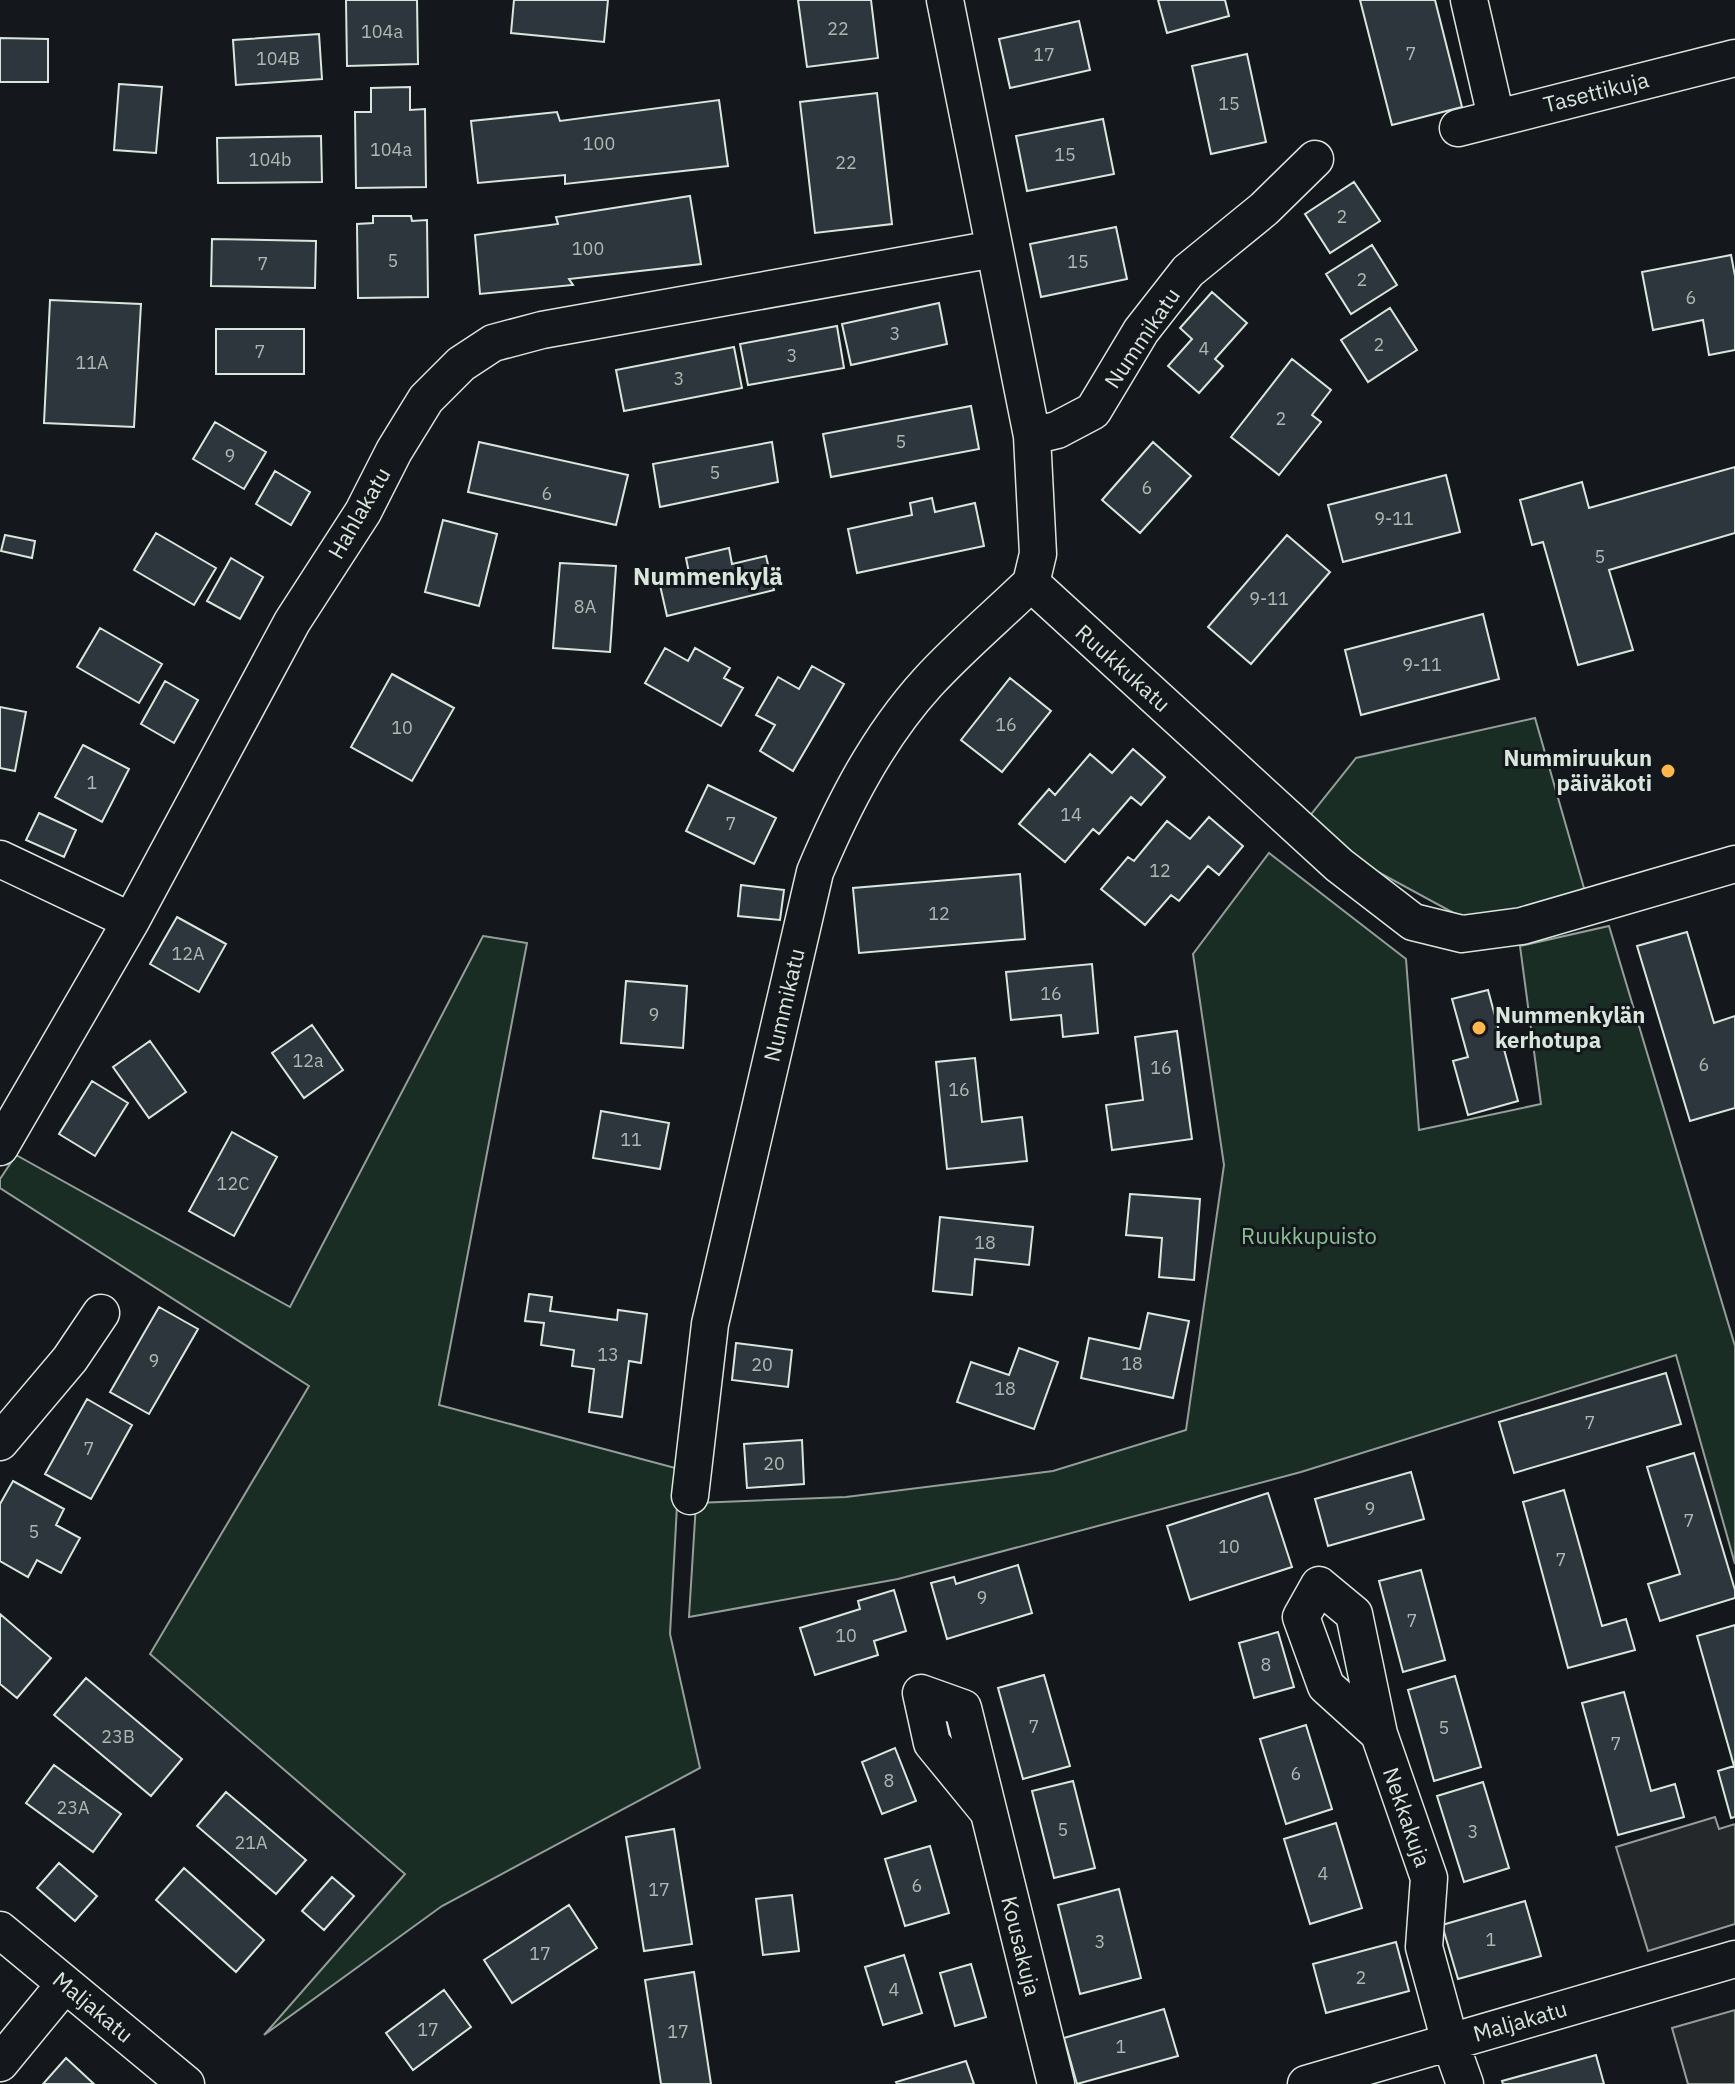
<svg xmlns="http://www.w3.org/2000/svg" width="1735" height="2084" font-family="'IBM Plex Sans',sans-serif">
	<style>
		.green { fill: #1a2d24; stroke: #939e99; stroke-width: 2 }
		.parking { fill: #24282b; stroke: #939e99; stroke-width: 2 }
		.building { fill: #2c363c; stroke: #d8e6dc; stroke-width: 2 }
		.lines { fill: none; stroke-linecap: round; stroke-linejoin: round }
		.minor-casing { stroke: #d8e6dc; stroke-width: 39 }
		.minor { stroke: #14181c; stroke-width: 36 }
		.poi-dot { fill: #ffb74d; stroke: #14181c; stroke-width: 3 }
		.labels { text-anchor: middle; stroke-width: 6; stroke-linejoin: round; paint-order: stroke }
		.number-label { font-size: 18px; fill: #adbab4 }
		.street-label { font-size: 22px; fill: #d8e6dc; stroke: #14181c }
		.poi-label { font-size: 22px; font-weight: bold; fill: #d8e6dc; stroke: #14181c; text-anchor: end }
		.park-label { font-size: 22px; fill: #8ac095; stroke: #14181c }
		.neighbourhood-label { font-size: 24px; font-weight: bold; fill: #d8e6dc; stroke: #14181c }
	</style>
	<rect width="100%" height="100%" fill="#14181c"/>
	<path class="green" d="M1535 718 1586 895 1518 918 1461 917 1343 853 1309 817 1356 758Z
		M1269 853 1406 959 1419 1130 1541 1104 1520 946 1609 926 1735 1346V1564L1676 1355 1301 1472 898 1579 689 1617 696 1503 846 1497 1053 1471 1186 1430 1224 1165 1193 954Z
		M483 936 527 943 439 1405 679 1469 670 1634 700 1768 442 1906 264 2035 405 1874 150 1654 309 1386 0 1188V1179L16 1155 290 1307Z"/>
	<path class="parking" d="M1715 1817 1719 1829 1735 1824V1924L1648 1951 1616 1847Z
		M1735 2010V2084H1688L1672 2028Z"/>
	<path class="building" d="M346 0H417L418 64 347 66Z
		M514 0H608L604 42 511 33Z
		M798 0H871L878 58 807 67Z
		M1158 0H1225L1229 16 1167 33Z
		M1360 0H1435L1462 107 1392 125Z
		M1079 21 1090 70 1010 88 999 39Z
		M319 34 322 79 236 85 233 40Z
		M0 38 48 39V82H0Z
		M1247 54 1266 142 1211 154 1192 66Z
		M119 84 162 87 156 153 114 150Z
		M410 87V110L425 109 426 187 356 188 355 112H371V88Z
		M877 93 892 224 815 233 800 102Z
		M719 100 728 166 565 184V175L478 183 471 121 557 112 560 121Z
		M1103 119 1114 174 1027 191 1016 136Z
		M321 136 322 182 218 183 217 138Z
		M1354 182 1380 221 1330 253 1305 214Z
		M690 196 701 264 569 279 573 285 480 294 475 235 558 224 556 217Z
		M373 216H411L412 221 427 220 428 297 358 298 357 224 373 223Z
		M1116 227 1127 279 1041 297 1030 244Z
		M212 239 316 241 315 288 211 286Z
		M1372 245 1397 285 1351 314 1326 274Z
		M1731 255 1735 276V350L1709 355 1703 320 1653 330 1642 272Z
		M1212 292 1247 323 1215 359 1223 366 1199 393 1168 366 1192 339 1180 328Z
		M50 300 141 304 134 427 44 423Z
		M939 303 947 344 851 365 842 324Z
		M1390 308 1417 350 1368 382 1341 340Z
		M837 326 844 368 748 385 740 344Z
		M216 329H304V374H216Z
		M734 347 742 388 624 411 616 370Z
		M1292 359 1331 390 1312 415 1321 422 1279 475 1231 437Z
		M971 406 979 449 831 477 823 434Z
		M215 422 266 452 244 489 193 459Z
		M479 442 628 475 616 525 468 492Z
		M772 442 778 482 660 507 653 464Z
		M1153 442 1191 476 1140 533 1102 500Z
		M1735 467V533L1609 570 1633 650 1578 665 1543 542 1532 545 1520 500 1582 482 1589 508Z
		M275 471 310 492 291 525 256 504Z
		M1446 475 1460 532 1343 562 1328 505Z
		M932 498 935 512 975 503 984 546 857 573 848 529 912 515 910 503Z
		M443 520 497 534 479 606 425 592Z
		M156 533 216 568 194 605 134 570Z
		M5 535 35 541 32 558 1 551Z
		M1287 535 1330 572 1251 664 1208 627Z
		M729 548 732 564 766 556 774 590 667 616 659 581 689 573 686 558Z
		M231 558 263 577 240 619 207 601Z
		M560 563 616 566 610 652 553 648Z
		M1483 614 1499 679 1361 715 1345 650Z
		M100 628 162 664 139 703 77 667Z
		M665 648 688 661 695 648 730 668 724 678 743 688 721 726 645 683Z
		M812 666 844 684 793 771 760 751 775 725 756 715 778 677 799 689Z
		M392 674 454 708 412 781 351 747Z
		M1010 678 1051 711 1002 772 961 740Z
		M165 681 198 700 174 743 141 724Z
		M0 707 26 712 15 771 0 768Z
		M83 745 129 769 102 822 55 797Z
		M1133 749 1165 777 1141 805 1131 797 1099 834 1093 829 1065 862 1019 824 1049 789 1055 795 1090 754 1112 773Z
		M708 785 776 818 754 864 686 831Z
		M39 813 76 830 64 857 26 840Z
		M1209 817 1243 846 1219 875 1208 866 1179 901 1171 895 1145 925 1101 889 1128 857 1134 861 1167 821 1190 839Z
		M1020 874 1025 939 859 953 853 888Z
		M741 885 784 890 780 920 738 916Z
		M177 917 226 944 199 992 150 964Z
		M1687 932 1714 1023 1735 1016V1108L1690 1121 1637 946Z
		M1092 964 1098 1033 1063 1037 1061 1015 1011 1020 1006 972Z
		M626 981 687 986 683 1048 621 1043Z
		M1488 990 1518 1101 1468 1115 1453 1061 1468 1057 1452 999Z
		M312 1025 343 1070 304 1098 272 1053Z
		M1177 1031 1192 1139 1112 1150 1106 1105 1143 1100 1135 1037Z
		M150 1041 186 1092 149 1118 113 1067Z
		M975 1058 982 1122 1022 1117 1027 1161 947 1169 936 1062Z
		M92 1081 128 1103 95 1156 59 1134Z
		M601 1111 669 1123 660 1169 593 1158Z
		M232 1132 277 1157 234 1236 189 1211Z
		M1130 1194 1200 1199 1194 1280 1159 1277 1162 1238 1126 1235Z
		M940 1217 1033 1227 1029 1265 975 1259 972 1295 933 1291Z
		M529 1294 552 1297 550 1311 617 1320 618 1310 647 1314 641 1363 629 1361 622 1417 589 1412 594 1369 572 1366 574 1350 541 1345 544 1323 525 1321Z
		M159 1307 198 1329 149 1414 110 1392Z
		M1148 1313 1189 1321 1173 1398 1081 1378 1089 1338 1140 1349Z
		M736 1343 792 1350 788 1387 732 1380Z
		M1019 1348 1058 1362 1034 1429 957 1402 971 1362 1009 1375Z
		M1666 1373 1681 1424 1514 1473 1499 1422Z
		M87 1399 132 1425 91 1499 45 1474Z
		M802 1440 804 1484 747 1488 744 1444Z
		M1694 1453 1735 1590V1598L1660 1621 1648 1584 1680 1574 1647 1467Z
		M1411 1472 1424 1519 1328 1546 1315 1499Z
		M13 1481 64 1509 56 1525 80 1538 61 1573 37 1560 28 1577 0 1561V1504Z
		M1564 1490 1602 1626 1626 1619 1635 1650 1568 1668 1523 1502Z
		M1268 1493 1292 1567 1190 1600 1167 1526Z
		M1018 1565 1032 1613 947 1639 931 1583 954 1577 956 1584Z
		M1421 1570 1445 1660 1403 1672 1379 1581Z
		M894 1590 906 1631 874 1641 878 1655 815 1675 800 1628 860 1609 858 1601Z
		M0 1614 51 1658 17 1698 0 1684Z
		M1735 1625V1817L1731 1818 1718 1771 1734 1766 1697 1636Z
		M1278 1632 1294 1687 1254 1698 1239 1643Z
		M1044 1675 1070 1766 1023 1779 998 1688Z
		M1455 1676 1481 1767 1434 1781 1408 1690Z
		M86 1678 182 1759 151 1796 54 1715Z
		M1624 1692 1651 1791 1675 1784 1684 1817 1618 1835 1582 1703Z
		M1306 1725 1332 1809 1286 1824 1260 1739Z
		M895 1748 916 1801 882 1814 862 1762Z
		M54 1765 121 1814 93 1852 26 1803Z
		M1073 1781 1095 1868 1054 1878 1032 1791Z
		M1483 1782 1509 1868 1464 1882 1437 1796Z
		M226 1792 306 1860 276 1894 197 1826Z
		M1336 1823 1362 1908 1310 1924 1284 1839Z
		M674 1829 692 1944 644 1951 626 1837Z
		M930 1846 949 1913 905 1926 885 1859Z
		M59 1863 97 1896 75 1921 37 1888Z
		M184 1868 264 1940 236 1972 156 1900Z
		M332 1877 354 1896 324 1930 302 1911Z
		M1119 1889 1141 1978 1080 1994 1058 1905Z
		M792 1895 799 1951 763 1955 756 1899Z
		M1525 1901 1541 1956 1458 1979 1442 1925Z
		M569 1905 597 1948 512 2003 484 1960Z
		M1396 1942 1409 1991 1326 2013 1313 1964Z
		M904 1955 922 2013 883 2025 865 1967Z
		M971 1964 986 2017 955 2026 940 1973Z
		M694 1972 711 2084H661L645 1980Z
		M444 1990 471 2027 413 2070 386 2033Z
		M1164 2009 1178 2056 1077 2084 1064 2038Z
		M1596 2055 1604 2084H1503L1502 2081Z
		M66 2058 94 2084H43Z
		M966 2061 974 2084H897L896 2082Z"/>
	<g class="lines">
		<defs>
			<path id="minor" d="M945 0 1032 436 1038 554 1031 583 1339 865 1413 922 1462 934 1522 926 1735 864
				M1469 0 1496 117
				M1458 128 1735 58
				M1032 436 1057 430 1093 411 1141 331 1188 271 1264 209 1315 159
				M0 859 131 921
				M0 1147 131 921 292 622 363 512 394 451 426 399 461 364 493 343 542 330 994 249
				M0 1442 70 1359 101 1313
				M690 1496 710 1324 815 872C844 803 878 737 928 682 960 647 997 616 1031 583
				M1379 1734 1326 1686 1301 1617 1319 1585 1354 1614 1379 1734 1429 1878 1424 1947 1450 2042 1465 2084
				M986 1809 932 1743 921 1693 963 1708 1056 2084
				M0 1930 186 2084
				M0 2063 65 1984
				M1306 2084 1735 1959"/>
		</defs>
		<use href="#minor" class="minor-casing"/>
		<use href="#minor" class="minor"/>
	</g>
	<g class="poi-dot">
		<circle cx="1668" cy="771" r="8"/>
		<circle cx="1479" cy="1028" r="8"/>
	</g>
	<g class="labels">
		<g class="number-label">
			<text x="838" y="35">22</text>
			<text x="382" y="38">104a</text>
			<text x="1411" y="60">7</text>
			<text x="1044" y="61">17</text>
			<text x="278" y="65">104B</text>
			<text x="1229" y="110">15</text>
			<text x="599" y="150">100</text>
			<text x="391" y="156">104a</text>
			<text x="1065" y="161">15</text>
			<text x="270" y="166">104b</text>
			<text x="846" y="169">22</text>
			<text x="1342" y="223">2</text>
			<text x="588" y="255">100</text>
			<text x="393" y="267">5</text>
			<text x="1078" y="268">15</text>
			<text x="263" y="270">7</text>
			<text x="1362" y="286">2</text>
			<text x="1691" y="304">6</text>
			<text x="895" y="340">3</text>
			<text x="1379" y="351">2</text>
			<text x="1204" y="355">4</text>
			<text x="260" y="358">7</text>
			<text x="792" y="362">3</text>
			<text x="92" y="369">11A</text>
			<text x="679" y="385">3</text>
			<text x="1281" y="425">2</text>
			<text x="901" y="448">5</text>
			<text x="230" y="462">9</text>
			<text x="715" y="479">5</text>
			<text x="1147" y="494">6</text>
			<text x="547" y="500">6</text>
			<text x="1394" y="525">9-11</text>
			<text x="1600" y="563">5</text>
			<text x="1269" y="605">9-11</text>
			<text x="585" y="613">8A</text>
			<text x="1422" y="671">9-11</text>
			<text x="1006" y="731">16</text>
			<text x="402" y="734">10</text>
			<text x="92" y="789">1</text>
			<text x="1071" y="821">14</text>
			<text x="731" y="830">7</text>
			<text x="1160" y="877">12</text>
			<text x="939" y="920">12</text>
			<text x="188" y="960">12A</text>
			<text x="1051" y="1000">16</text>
			<text x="654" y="1021">9</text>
			<text x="308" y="1067">12a</text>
			<text x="1704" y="1071">6</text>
			<text x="1161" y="1074">16</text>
			<text x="959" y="1096">16</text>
			<text x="631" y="1146">11</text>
			<text x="233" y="1190">12C</text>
			<text x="985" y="1249">18</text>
			<text x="608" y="1361">13</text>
			<text x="154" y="1367">9</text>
			<text x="1132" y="1370">18</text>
			<text x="762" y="1371">20</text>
			<text x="1005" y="1395">18</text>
			<text x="1590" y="1429">7</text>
			<text x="89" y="1455">7</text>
			<text x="774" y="1470">20</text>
			<text x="1370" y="1515">9</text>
			<text x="1689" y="1527">7</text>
			<text x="34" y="1538">5</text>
			<text x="1229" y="1553">10</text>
			<text x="1561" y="1566">7</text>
			<text x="982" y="1604">9</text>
			<text x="1412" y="1627">7</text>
			<text x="846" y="1642">10</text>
			<text x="1266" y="1671">8</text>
			<text x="1034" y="1733">7</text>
			<text x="1444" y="1734">5</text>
			<text x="118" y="1743">23B</text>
			<text x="1616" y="1750">7</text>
			<text x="1296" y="1780">6</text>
			<text x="889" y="1787">8</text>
			<text x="73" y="1814">23A</text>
			<text x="1063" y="1836">5</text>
			<text x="1473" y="1838">3</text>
			<text x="251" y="1849">21A</text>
			<text x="1323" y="1880">4</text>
			<text x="917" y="1892">6</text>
			<text x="659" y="1896">17</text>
			<text x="1491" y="1946">1</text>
			<text x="1100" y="1948">3</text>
			<text x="540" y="1960">17</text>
			<text x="1361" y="1984">2</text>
			<text x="894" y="1996">4</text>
			<text x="428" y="2036">17</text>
			<text x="678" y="2038">17</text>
			<text x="1121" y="2053">1</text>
		</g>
		<g class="street-label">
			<text transform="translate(1596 92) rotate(-14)" y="8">Tasettikuja</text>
			<text transform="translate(1142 338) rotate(-56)" y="8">Nummikatu</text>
			<text transform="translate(359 513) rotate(-60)" y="8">Hahlakatu</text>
			<text transform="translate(1123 668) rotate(42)" y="8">Ruukkukatu</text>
			<text transform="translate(784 1005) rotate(-77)" y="8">Nummikatu</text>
			<text transform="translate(1407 1817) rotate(71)" y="8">Nekkakuja</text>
			<text transform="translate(1021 1946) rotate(76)" y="8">Kousakuja</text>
			<text transform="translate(93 2007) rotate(40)" y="8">Maljakatu</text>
			<text transform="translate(1520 2021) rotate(-16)" y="8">Maljakatu</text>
		</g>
		<g class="poi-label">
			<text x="1652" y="766">Nummiruukun<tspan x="1652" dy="25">päiväkoti</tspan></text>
			<text x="1495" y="1023" text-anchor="start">Nummenkylän<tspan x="1495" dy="25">kerhotupa</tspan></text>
		</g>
		<g class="park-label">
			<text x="1309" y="1244">Ruukkupuisto</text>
		</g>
		<g class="neighbourhood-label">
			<text x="708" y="585">Nummenkylä</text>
		</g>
	</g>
</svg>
